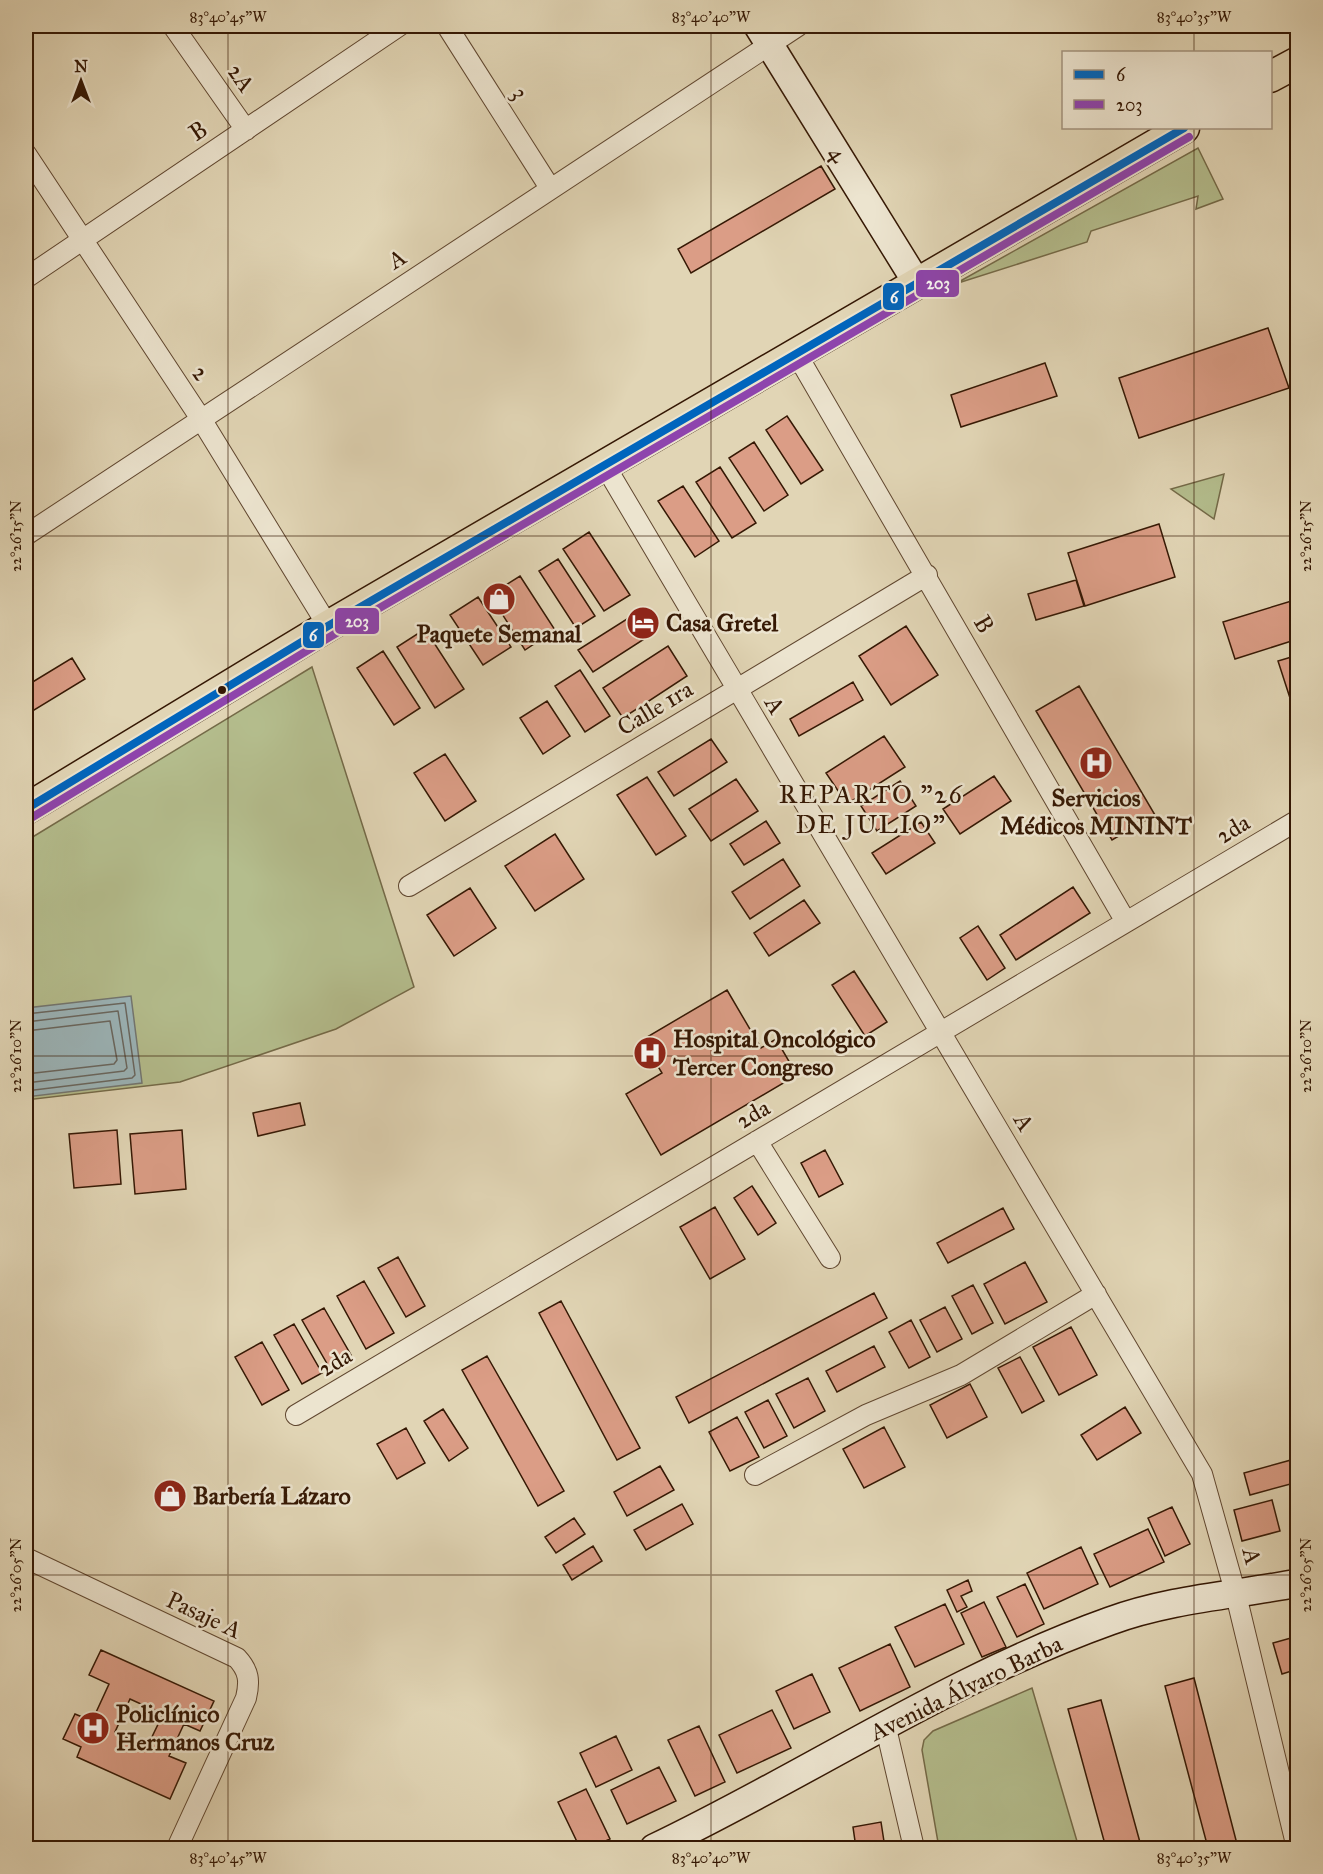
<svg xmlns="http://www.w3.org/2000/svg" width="1323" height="1874" font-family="'IM FELL Great Primer',serif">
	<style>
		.green { fill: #b4bd8d; stroke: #746a48; stroke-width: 1.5 }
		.water { fill: #9bb5ba; stroke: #727671; stroke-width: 1.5 }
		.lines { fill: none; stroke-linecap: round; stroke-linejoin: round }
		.shore { stroke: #68665f; stroke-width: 1.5 }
		.building { fill: #db9d86; stroke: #351804; stroke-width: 1.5; fill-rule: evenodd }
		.street-casing { stroke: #604730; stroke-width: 22 }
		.secondary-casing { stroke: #351804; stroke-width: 30 }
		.primary-casing { stroke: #351804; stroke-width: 33 }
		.street { stroke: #ece4cf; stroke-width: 20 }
		.secondary { stroke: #ece4cf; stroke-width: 27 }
		.primary { stroke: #e1d5b5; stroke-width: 30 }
		.bus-1-casing { stroke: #ece4cf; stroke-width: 12 }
		.bus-2-casing { stroke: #ece4cf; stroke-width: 12 }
		.bus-1 { stroke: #0065bd; stroke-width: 8 }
		.bus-2 { stroke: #8e44ad; stroke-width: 8 }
		.ticks { fill: none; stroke: #351804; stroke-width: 1.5; stroke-opacity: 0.45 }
		.bus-dot { fill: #351804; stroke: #ece4cf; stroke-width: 2 }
		.labels { text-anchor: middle; stroke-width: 5; stroke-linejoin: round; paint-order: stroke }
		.street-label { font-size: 24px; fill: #351804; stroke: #ece4cf }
		.poi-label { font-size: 24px; font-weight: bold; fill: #351804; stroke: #ece4cf; text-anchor: start }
		.neighbourhood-label { font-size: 26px; letter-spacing: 1.5px; fill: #351804; stroke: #ece4cf }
		.line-badge { stroke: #ece4cf; stroke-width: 2 }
		.badge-label { font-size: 16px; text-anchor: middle; font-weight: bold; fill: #fff }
		.neatline { fill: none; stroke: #351804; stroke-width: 2 }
		.ticks-label { font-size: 15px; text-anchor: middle; fill: #351804 }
	</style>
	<rect width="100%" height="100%" fill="#e1d5b5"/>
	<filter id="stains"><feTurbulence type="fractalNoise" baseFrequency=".00333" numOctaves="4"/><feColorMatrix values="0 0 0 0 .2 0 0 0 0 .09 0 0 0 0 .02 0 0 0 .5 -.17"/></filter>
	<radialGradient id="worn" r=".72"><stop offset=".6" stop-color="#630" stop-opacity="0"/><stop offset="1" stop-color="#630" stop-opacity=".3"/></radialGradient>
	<path class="green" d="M1198 148 1223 199 1196 209 1198 196 1091 231 1087 242 955 284Z
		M1224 474 1214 519 1171 489Z
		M312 667 414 987 336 1029 180 1082 26 1100V841Z
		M1032 1688 1079 1848H939L922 1750 924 1740 933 1731Z"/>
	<path class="water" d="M131 996 142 1083 26 1097V1008Z"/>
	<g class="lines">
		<path class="shore" d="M26 1014 125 1003 135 1075 132 1078 26 1091
			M26 1022 118 1011 127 1068 124 1071 26 1083
			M26 1031 110 1021 117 1060 114 1064 26 1074"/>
	</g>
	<path class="building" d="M821 166 835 189 691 273 678 249Z
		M1268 328 1289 388 1139 438 1119 378Z
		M1045 363 1057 396 961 427 951 395Z
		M787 416 823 470 801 484 766 430Z
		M754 442 788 495 764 511 729 458Z
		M720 467 756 523 732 538 696 482Z
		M683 486 719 541 695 557 658 501Z
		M1159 524 1175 577 1085 606 1068 553Z
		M589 532 630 595 604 611 563 549Z
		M558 559 595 616 576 628 539 571Z
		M520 576 555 630 525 650 490 595Z
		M1076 580 1084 606 1036 620 1028 594Z
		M478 597 511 647 483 665 450 615Z
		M1298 599V639L1235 659 1223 622Z
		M638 612 652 634 593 672 578 650Z
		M906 626 938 675 891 705 859 656Z
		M425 629 464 689 435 708 397 647Z
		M668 646 687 676 623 718 603 688Z
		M383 651 420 708 394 725 357 668Z
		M1298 655V696L1290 698 1278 661Z
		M72 658 85 679 26 715V686Z
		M580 670 610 716 585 732 555 686Z
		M853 682 863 700 799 736 790 719Z
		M1079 686 1155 815 1112 840 1036 711Z
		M547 701 570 736 543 754 520 718Z
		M884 736 905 767 847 804 826 773Z
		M711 739 727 762 674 796 658 772Z
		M445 754 476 801 445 821 414 773Z
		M994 776 1011 801 960 834 943 809Z
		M647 777 686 836 656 855 617 795Z
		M736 779 758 811 711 841 689 809Z
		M900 781 916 806 877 831 861 806Z
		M766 821 780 843 744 865 730 844Z
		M921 822 935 843 886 874 872 853Z
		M555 834 584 879 535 911 505 866Z
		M783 859 800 886 750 919 732 892Z
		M1073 887 1090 913 1016 960 1000 935Z
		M470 888 496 928 454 956 427 915Z
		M804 900 820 923 769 956 754 933Z
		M978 926 1005 968 987 980 960 938Z
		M854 971 887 1022 865 1036 832 985Z
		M727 990 761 1048 776 1039 797 1075 661 1155 626 1094 662 1073 642 1040Z
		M300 1103 305 1125 258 1136 253 1113Z
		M117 1130 121 1184 74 1188 69 1134Z
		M182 1130 186 1189 135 1194 130 1134Z
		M825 1150 843 1184 819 1197 801 1163Z
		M752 1186 776 1223 758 1235 734 1198Z
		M715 1207 745 1259 710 1279 680 1227Z
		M1003 1208 1014 1229 948 1263 937 1243Z
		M398 1257 425 1306 406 1317 378 1268Z
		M1025 1262 1047 1302 1005 1324 984 1284Z
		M364 1281 394 1333 366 1349 337 1296Z
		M973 1285 993 1323 972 1334 952 1296Z
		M874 1293 887 1318 689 1423 676 1397Z
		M561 1301 640 1448 617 1460 539 1313Z
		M945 1307 962 1339 937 1352 920 1320Z
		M324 1308 351 1355 329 1367 302 1320Z
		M911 1320 930 1357 909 1368 889 1332Z
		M294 1324 322 1373 302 1384 274 1335Z
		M1071 1327 1097 1375 1059 1395 1033 1347Z
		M262 1342 289 1390 262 1405 235 1357Z
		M874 1346 885 1367 837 1392 826 1371Z
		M487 1356 564 1491 538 1506 462 1370Z
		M1020 1357 1044 1401 1022 1413 998 1368Z
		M808 1378 825 1411 794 1428 776 1394Z
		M970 1384 987 1417 947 1438 930 1405Z
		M768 1400 787 1436 764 1448 745 1412Z
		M1125 1407 1141 1433 1097 1460 1081 1435Z
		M443 1409 468 1448 449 1461 424 1421Z
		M737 1417 759 1457 730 1471 709 1432Z
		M884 1427 905 1467 864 1488 843 1449Z
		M406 1428 425 1463 397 1479 377 1444Z
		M1291 1460 1298 1482 1250 1495 1244 1473Z
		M660 1466 674 1490 627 1516 614 1492Z
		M1298 1498V1522L1291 1500Z
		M1272 1500 1280 1531 1242 1541 1234 1510Z
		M682 1504 693 1524 646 1550 634 1530Z
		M1172 1507 1190 1544 1165 1556 1148 1518Z
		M574 1518 585 1534 556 1553 545 1537Z
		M1148 1529 1164 1562 1110 1587 1094 1554Z
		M593 1546 602 1561 572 1580 563 1565Z
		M1081 1547 1098 1584 1044 1609 1027 1573Z
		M968 1580 972 1591 961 1596 967 1607 957 1612 947 1590Z
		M1025 1584 1044 1624 1017 1637 997 1597Z
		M984 1602 1006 1647 982 1657 961 1613Z
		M945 1604 964 1644 915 1667 895 1627Z
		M1298 1636V1669L1282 1674 1273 1643Z
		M890 1644 910 1687 860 1711 839 1668Z
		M101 1650 214 1701 200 1731 184 1724 169 1756 186 1763 170 1799 77 1757 81 1747 63 1739 75 1714 92 1721 109 1684 89 1675ZM130 1699 163 1714 147 1747 115 1732Z
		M812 1674 830 1712 794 1729 776 1691Z
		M1194 1678 1237 1844 1221 1848H1208L1165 1686Z
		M1101 1700 1141 1846 1130 1848H1106L1068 1709Z
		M772 1710 791 1748 737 1773 719 1735Z
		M699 1726 725 1782 695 1796 668 1740Z
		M616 1736 632 1770 596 1787 580 1753Z
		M659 1767 676 1801 627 1824 611 1790Z
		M586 1789 610 1839 590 1848H580L558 1802Z
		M881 1822 885 1848H856L853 1827Z"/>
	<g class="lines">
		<defs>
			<path id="street" d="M173 26 246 130
				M447 26 550 188
				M26 154 201 419 328 626
				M26 278 399 26
				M796 353 1126 922
				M604 464 1202 1474 1236 1595 1297 1848
				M26 535 798 26
				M409 886 927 575
				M757 1141 830 1258
				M296 1415 1298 820
				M755 1475 866 1415 961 1375 1096 1294
				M26 1558 237 1658C249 1671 250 1681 246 1698L177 1848
				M885 1724 914 1848"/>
			<path id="secondary" d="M758 26 917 283
				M654 1848C807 1775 950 1678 1110 1621 1170 1599 1235 1595 1298 1583"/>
			<path id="primary" d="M1270 77 1298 62
				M26 809 328 626 1184 128"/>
		</defs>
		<use href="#street" class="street-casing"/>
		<use href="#secondary" class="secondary-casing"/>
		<use href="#primary" class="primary-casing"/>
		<use href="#street" class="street"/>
		<use href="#secondary" class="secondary"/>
		<use href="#primary" class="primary"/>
		<defs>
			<path id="bus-1" d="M26 809 328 626 1184 128"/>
			<path id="bus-2" d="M31 818 333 635 1189 137"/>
		</defs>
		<use href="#bus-1" class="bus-1-casing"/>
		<use href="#bus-2" class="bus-2-casing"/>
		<use href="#bus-1" class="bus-1"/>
		<use href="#bus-2" class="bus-2"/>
	</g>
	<path class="ticks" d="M228 26V1848M711 26V1848M1194 26V52M1194 128V1848M26 536H1298M26 1056H1298M26 1575H1298"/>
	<defs>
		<symbol id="shop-disc" viewBox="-11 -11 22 22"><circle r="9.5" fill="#8f2418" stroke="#ece4cf"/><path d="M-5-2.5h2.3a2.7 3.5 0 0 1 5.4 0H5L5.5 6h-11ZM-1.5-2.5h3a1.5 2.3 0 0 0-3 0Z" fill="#fff"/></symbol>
		<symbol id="hotel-disc" viewBox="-11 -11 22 22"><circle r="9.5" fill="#8f2418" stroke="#ece4cf"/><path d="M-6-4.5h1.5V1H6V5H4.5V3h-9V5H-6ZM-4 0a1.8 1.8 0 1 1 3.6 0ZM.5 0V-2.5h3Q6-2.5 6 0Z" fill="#fff"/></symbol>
		<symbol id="hospital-disc" viewBox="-11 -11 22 22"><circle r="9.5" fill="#8f2418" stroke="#ece4cf"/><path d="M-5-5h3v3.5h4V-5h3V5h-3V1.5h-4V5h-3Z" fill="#fff"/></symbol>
	</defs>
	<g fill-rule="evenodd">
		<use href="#shop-disc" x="480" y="580" width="38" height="38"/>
		<use href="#hotel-disc" x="624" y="604" width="38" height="38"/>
		<use href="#hospital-disc" x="1077" y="744" width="38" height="38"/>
		<use href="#hospital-disc" x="631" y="1034" width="38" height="38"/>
		<use href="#shop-disc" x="151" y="1477" width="38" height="38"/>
		<use href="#hospital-disc" x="74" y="1709" width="38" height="38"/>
	</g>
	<circle class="bus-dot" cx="222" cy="690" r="5"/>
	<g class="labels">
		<g class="street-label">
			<text transform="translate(241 78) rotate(55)" y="8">2A</text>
			<text transform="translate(520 93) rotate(58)" y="8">3</text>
			<text transform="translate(198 131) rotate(-34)" y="8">B</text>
			<text transform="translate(838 154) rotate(58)" y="8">4</text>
			<text transform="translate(397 259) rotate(-33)" y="8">A</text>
			<text transform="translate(201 373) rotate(56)" y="8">2</text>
			<text transform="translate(984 624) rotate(60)" y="8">B</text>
			<text transform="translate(775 705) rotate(59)" y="8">A</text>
			<text transform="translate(655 708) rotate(-31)" y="8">Calle 1ra</text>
			<text transform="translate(1233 829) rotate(-31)" y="8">2da</text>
			<text transform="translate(753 1114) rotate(-30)" y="8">2da</text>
			<text transform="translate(1024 1122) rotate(59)" y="8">A</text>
			<text transform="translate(335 1362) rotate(-31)" y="8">2da</text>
			<text transform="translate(1252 1556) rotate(75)" y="8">A</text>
			<text transform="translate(204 1615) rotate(25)" y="8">Pasaje A</text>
			<text transform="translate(966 1688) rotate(-26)" y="8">Avenida Álvaro Barba</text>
		</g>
		<g class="poi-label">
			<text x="666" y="631">Casa Gretel</text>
			<text x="499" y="642" text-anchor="middle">Paquete Semanal</text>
			<text x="1096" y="806" text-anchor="middle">Servicios<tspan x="1096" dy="28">Médicos MININT</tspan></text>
			<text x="673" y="1047">Hospital Oncológico<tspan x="673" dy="28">Tercer Congreso</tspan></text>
			<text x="193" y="1504">Barbería Lázaro</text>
			<text x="116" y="1722">Policlínico<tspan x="116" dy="28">Hermanos Cruz</tspan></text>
		</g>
		<g class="neighbourhood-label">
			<text x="871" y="803">REPARTO "26<tspan x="871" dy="30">DE JULIO"</tspan></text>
		</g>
	</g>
	<g class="line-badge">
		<rect x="915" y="269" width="45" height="29" rx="6" fill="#8e44ad"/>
		<rect x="882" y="282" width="23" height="29" rx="6" fill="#0065bd"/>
		<rect x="334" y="607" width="46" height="28" rx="6" fill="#8e44ad"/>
		<rect x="302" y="621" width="23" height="28" rx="6" fill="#0065bd"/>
	</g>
	<g class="badge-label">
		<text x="938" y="289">203</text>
		<text x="894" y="303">6</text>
		<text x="357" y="627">203</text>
		<text x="313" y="641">6</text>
	</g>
	<rect width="1323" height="1874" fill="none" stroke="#e1d5b5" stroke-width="66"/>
	<rect x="1062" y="51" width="210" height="78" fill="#ece4cf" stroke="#a3927e" stroke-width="1.5"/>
	<rect x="1074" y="70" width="30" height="9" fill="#0065bd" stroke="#a3927e" stroke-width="1.5"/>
	<text x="1116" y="81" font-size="18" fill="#351804">6</text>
	<rect x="1074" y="100" width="30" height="9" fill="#8e44ad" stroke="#a3927e" stroke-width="1.5"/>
	<text x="1116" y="111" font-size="18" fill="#351804">203</text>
	<g transform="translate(81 81)" stroke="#ece4cf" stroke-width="4.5" paint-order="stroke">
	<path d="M0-4.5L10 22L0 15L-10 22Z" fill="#351804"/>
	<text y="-9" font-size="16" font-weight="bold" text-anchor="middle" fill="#351804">N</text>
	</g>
	<rect x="33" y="33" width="1257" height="1808" class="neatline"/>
	<g class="ticks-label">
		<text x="228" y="22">83°40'45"W</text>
		<text x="711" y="22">83°40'40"W</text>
		<text x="1194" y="22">83°40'35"W</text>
		<text transform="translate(16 536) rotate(-90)" y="5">22°26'15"N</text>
		<text transform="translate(1306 536) rotate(-90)" y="5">22°26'15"N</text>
		<text transform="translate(16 1056) rotate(-90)" y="5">22°26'10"N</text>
		<text transform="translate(1306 1056) rotate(-90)" y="5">22°26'10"N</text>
		<text transform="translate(16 1575) rotate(-90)" y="5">22°26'05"N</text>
		<text transform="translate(1306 1575) rotate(-90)" y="5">22°26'05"N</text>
		<text x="228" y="1863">83°40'45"W</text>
		<text x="711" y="1863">83°40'40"W</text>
		<text x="1194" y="1863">83°40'35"W</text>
	</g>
	<rect width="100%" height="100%" filter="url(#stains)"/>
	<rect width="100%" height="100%" fill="url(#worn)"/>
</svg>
